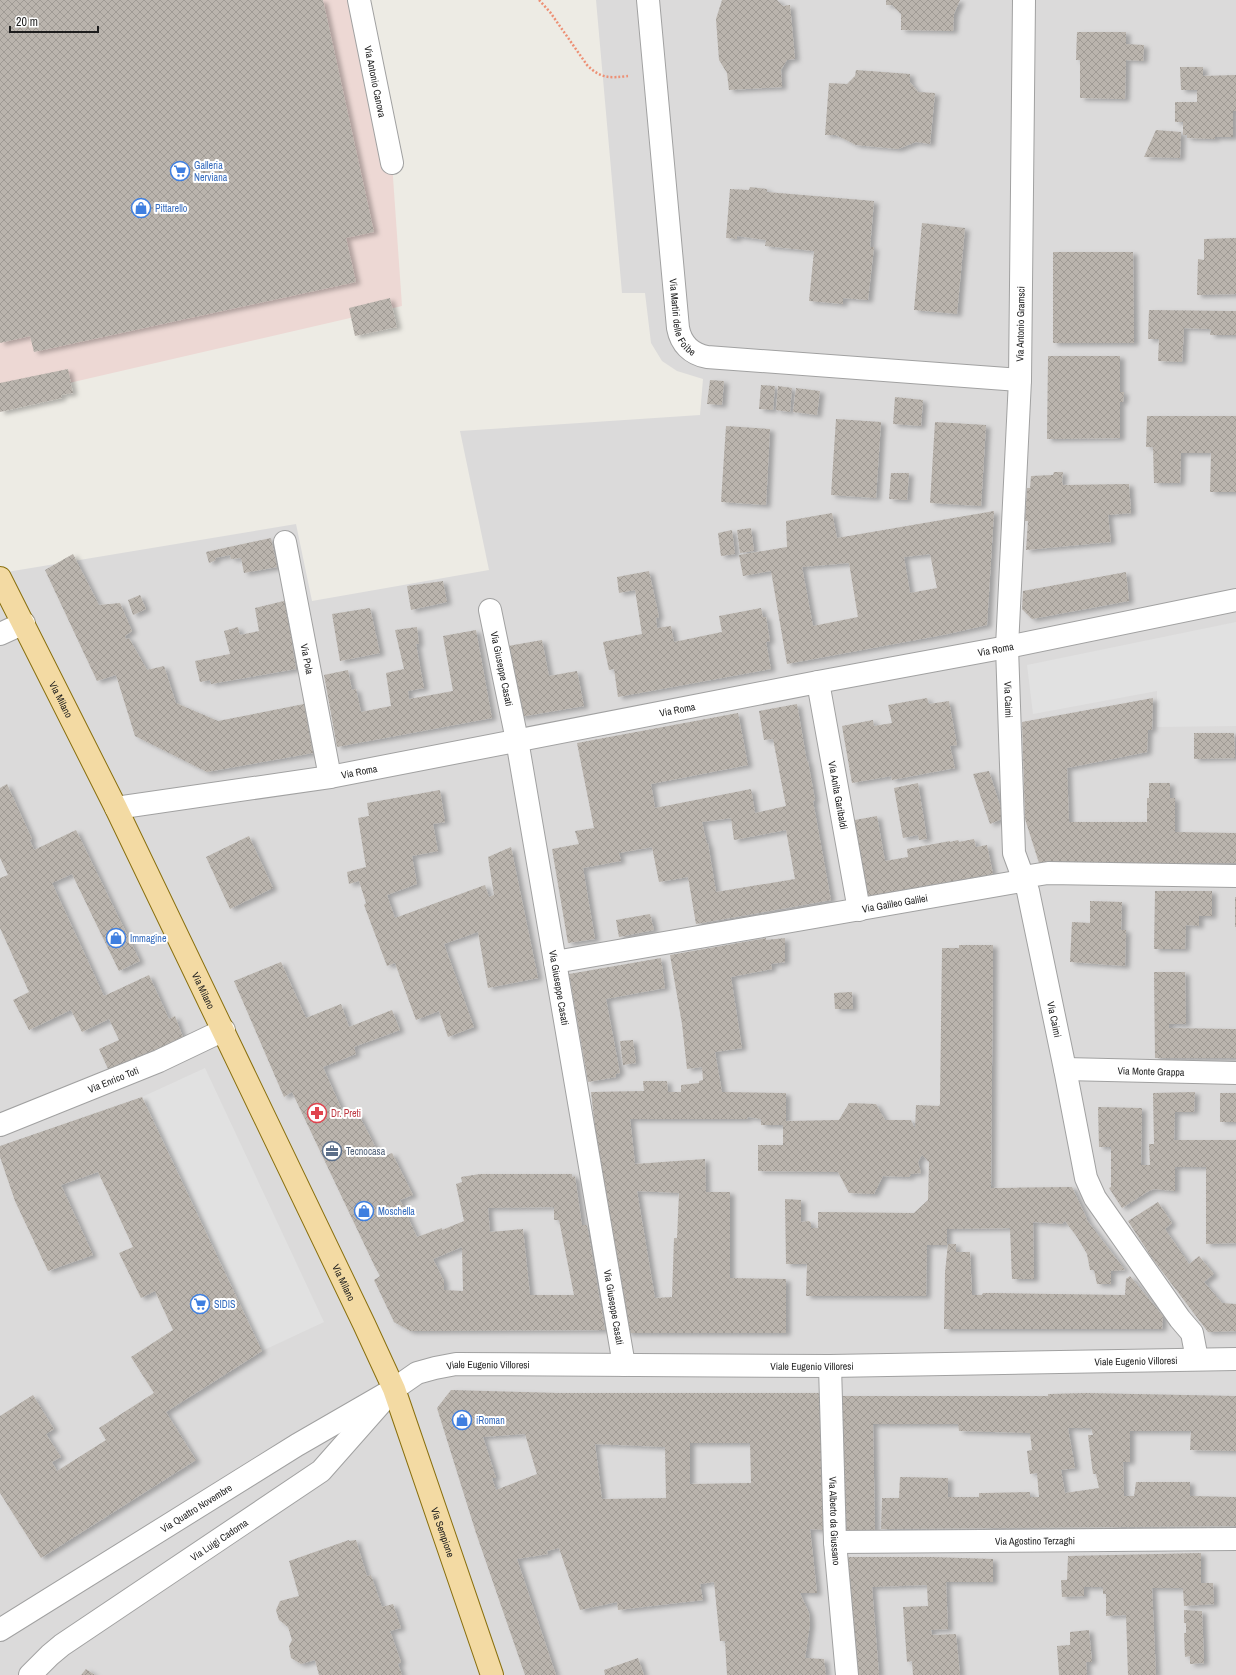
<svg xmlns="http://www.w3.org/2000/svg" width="1236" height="1675" font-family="'Archivo Narrow',sans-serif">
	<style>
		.residential { fill: #dbdada }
		.commercial { fill: #edd8d4 }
		.parking { fill: #e1e1e1 }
		.building { fill: url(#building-cross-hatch); fill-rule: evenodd; filter: url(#shadow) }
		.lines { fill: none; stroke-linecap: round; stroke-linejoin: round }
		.minor-casing { stroke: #a1a1a1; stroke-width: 24 }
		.major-casing { stroke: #896f0d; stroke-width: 24 }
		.path { stroke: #ed9075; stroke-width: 2.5; stroke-dasharray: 2 2; stroke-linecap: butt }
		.minor { stroke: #fff; stroke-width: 22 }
		.major { stroke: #f3daa3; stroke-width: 22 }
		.labels { text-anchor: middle; stroke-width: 4; stroke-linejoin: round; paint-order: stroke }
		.street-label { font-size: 10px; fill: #1d1d1d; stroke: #fff }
		.shop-label { font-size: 10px; fill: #366cbe; stroke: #fff; text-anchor: start }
		.health-label { font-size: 10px; fill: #be3a42; stroke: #fff; text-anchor: start }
		.service-label { font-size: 10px; fill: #4e5e75; stroke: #fff; text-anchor: start }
	</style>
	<defs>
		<pattern id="building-cross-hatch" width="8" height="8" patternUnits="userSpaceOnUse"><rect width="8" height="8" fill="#bab4ad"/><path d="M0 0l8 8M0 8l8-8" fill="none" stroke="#9f9a94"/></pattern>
		<filter id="shadow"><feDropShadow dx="4.5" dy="2.5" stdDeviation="2" flood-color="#0004"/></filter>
	</defs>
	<rect width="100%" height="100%" fill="#edebe4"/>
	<path class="residential" d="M596 0H1236V593L322 771 118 800 7 572 296 524 312 601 489 570 460 431 700 415 703 379 677 371 662 361 651 343 645 293H622Z
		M0 587 391 1400 486 1675H0Z
		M1236 608V1353L443 1360 396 1380 126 813Z
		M1236 1364V1675H497L399 1391 432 1372Z"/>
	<path class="commercial" d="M0 0H359L392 163 402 306 0 399Z"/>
	<path class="parking" d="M1236 622V726L1157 727V691L1033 714 1027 665Z
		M205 1068 324 1322 262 1351 142 1097Z"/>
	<path class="building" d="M0 0H323L374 232 346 238 356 282 34 352 30 336 0 343Z
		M722 0H777L783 6 790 5 795 59 787 60 781 70 782 87 729 90 727 73 719 60 716 19Z
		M886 0H960L954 14 953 31 901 30V14L892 5H886Z
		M1077 32H1126V44L1144 45 1143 61 1126 60 1125 99 1080 98V60H1076Z
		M1180 67H1203V76L1236 75V111H1233V137H1215V139L1187 138V135H1183V122H1175V102H1197V90H1181Z
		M856 70 910 74V82L918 92 935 93 930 144 916 142 898 149 856 145 836 135H825L829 83 847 84 855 76Z
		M1156 130 1181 132 1180 158 1144 157Z
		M750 187 767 189V192L874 201 870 247H874L868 300 843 298V304L809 301 814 251 765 246 766 240 737 236V239L726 238 730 189 749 190Z
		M922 223 965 228 957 314 914 310Z
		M1236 238V294L1197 295 1198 259 1204 260V239Z
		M1053 252H1133L1134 343H1053Z
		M390 298 397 327 355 336 349 308Z
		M1149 310 1236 311V335H1210L1211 329 1184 328 1182 362 1158 361 1159 339H1148Z
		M1048 356H1120V392H1124L1123 402H1120V438L1047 439Z
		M68 369 73 393 61 395 62 398 0 412V383Z
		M710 380 724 381 722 405 707 404Z
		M761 385 775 386 773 410 759 409Z
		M778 386 792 388 790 412 776 410Z
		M796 388 820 391 817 415 793 412Z
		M895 397 923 400 921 426 893 424Z
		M1147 416H1236V492H1210L1211 453H1181L1180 483H1154L1153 447H1146Z
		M836 419 881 422 876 498 831 495Z
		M935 422 986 425 981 506 930 503Z
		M726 426 770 429 766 505 721 502Z
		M1054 472H1063L1062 481 1063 485 1129 484 1131 513 1108 515 1111 542 1026 550 1028 521H1025V518L1027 488H1030L1031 476 1053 475Z
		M891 473H909L907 500 889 499Z
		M994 511 987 625 948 634 787 664 771 571 743 576 739 555 787 547 786 521 832 513 837 538ZM930 554 937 588 910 593 904 557ZM849 563 858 617 813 626 802 567Z
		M751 528 754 551 740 553 737 530Z
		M732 530 735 554 721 556 718 533Z
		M271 538 277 567 244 573 241 558 231 559 230 555 215 558 216 560 209 563 206 552Z
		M73 554 99 605 120 603 132 631 125 636 126 639 129 638 147 670 164 666 176 703 218 721 304 704 313 753 207 772 135 736 116 675 97 681 45 570Z
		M649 571 659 617 656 618 657 628 671 626 674 642 722 632 719 616 761 608 763 617H766L770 641 766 642 771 669 618 697 614 669 609 670 603 642 642 634 635 590 619 593 617 577Z
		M1126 572 1129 601 1032 619 1022 609 1023 591Z
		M443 581 447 602 411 610 407 586Z
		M140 595 146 609 133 615 128 600Z
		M288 600 296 643 292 644 296 669 211 684 210 680 200 682 195 661 230 654 224 631 238 627 240 635 259 631 255 608Z
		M370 608 380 653 340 661 332 614Z
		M417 627 419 644H416L424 688 408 691 409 699 453 691 443 636 476 630 492 718 337 747 324 675 348 670 352 690 356 689 361 712 391 706 386 673 404 669 395 630Z
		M542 640 549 676 577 671 584 706 520 717 508 646Z
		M927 698 929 704 949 701 957 745 950 746 955 768 892 780 891 776 852 783 842 726 873 720 874 726 892 723 888 705Z
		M1153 698 1152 730H1148L1147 752 1067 768 1069 822H1147V798H1149V783H1170V798H1175V832L1236 833V863H1039L1025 819 1022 722Z
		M797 704 807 762 808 761 815 800 813 801 831 900 696 924 688 877 659 882 652 847 619 853 621 861 583 868 595 939 568 943 552 849 579 844 575 831 594 828 577 743 738 713 748 765 651 784 655 808 751 789 755 813 786 806 773 739 764 740 759 711ZM731 818 734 840 786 830 795 879 716 892 708 843 707 844 702 822Z
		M1194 733H1234L1235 758 1194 759Z
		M989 771 1004 818 990 824 973 774Z
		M918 783 927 839 919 840 918 835 903 838 894 788Z
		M7 784 32 839 30 840 34 850 76 830 140 961 119 971 72 874 52 883 104 996 149 975 169 1019 175 1016 184 1040 109 1071 99 1049 119 1040 109 1019 82 1032 71 1010 29 1030 13 1000 29 992 0 928V878L8 875 0 858V788Z
		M440 790 445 822 433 824 438 851 412 856 417 884 387 895 395 918 485 885 489 897 494 895 488 857 511 847 538 978 488 988 478 932 444 944 474 1027 448 1037 439 1011 416 1020 395 963 387 966 364 905 366 903 359 881 349 884 347 872 366 867 358 818 369 816 367 803Z
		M877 816 885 861 908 857 907 849 950 841V842L958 840 959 842 974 839 976 847 987 845 993 874 857 898 844 822Z
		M249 836 273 888 230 909 206 857Z
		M1155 891H1212V916H1199V926L1186 925 1185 949H1154Z
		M1235 897H1236V927H1235Z
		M1090 901 1122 902 1121 930H1126L1125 966 1070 962 1072 922 1090 923Z
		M650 914 654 930 619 937 616 920Z
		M766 938V940L785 938V962L771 964 772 969 731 977 742 1048 715 1052 722 1092 786 1093V1121L839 1120 849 1103 876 1104 885 1120H911L915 1129 916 1105 939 1106 940 1104 942 948H959V945H993L991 1188 1072 1187 1087 1219H1086L1125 1270 1111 1271V1284H1097L1094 1270H1090L1087 1254 1077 1237 1065 1221 1062 1224 1033 1222 1034 1279H1012L1010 1228 947 1229V1245H927L926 1296H806L807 1264H786L785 1199 801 1200V1222L809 1221 811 1223V1228H818V1212L914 1213 928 1200 929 1162 922 1155 918 1162 921 1173 911 1174 909 1177 883 1176 874 1194 849 1193 838 1172 758 1171V1145H783V1125H761V1119L748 1117 747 1119H630L635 1164 705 1159 706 1192H730V1278L786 1279V1333H627L602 1190 591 1092 644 1091 643 1081H667L668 1092H681V1085L699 1083V1081L703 1080 702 1067 687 1069 682 1024 670 955ZM637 1191 679 1193 677 1238H674L672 1297 655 1298Z
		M661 958 665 988 606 999 620 1073 616 1074V1077L588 1082 569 974Z
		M281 962 306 1018 341 1004 349 1027 392 1010 400 1030 354 1047 356 1054 323 1067 346 1119 358 1113 381 1158 392 1153 413 1195 400 1200 417 1237 442 1228V1230L464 1221 456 1184 462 1182 461 1177 480 1174H572V1177L575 1176 582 1225H587L605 1330 410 1331 394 1322 374 1280 380 1276 375 1267 292 1092 284 1097 234 981ZM554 1207V1220H559L574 1295H530L523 1229 490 1232 488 1208ZM462 1247 463 1291 444 1290V1281L433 1259Z
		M1154 972H1185L1186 1024H1169V1028L1236 1029V1058H1155Z
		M852 992 853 1009H835L834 993Z
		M633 1040 636 1063 623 1065 620 1041Z
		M1195 1092 1194 1112H1175L1174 1140H1236V1243L1206 1244V1167H1175V1191L1154 1189 1149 1191 1122 1208 1109 1188 1111 1187V1147H1099L1098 1107 1142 1108 1141 1165H1150L1149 1144H1154L1153 1093Z
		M1220 1093H1236V1122H1220Z
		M142 1097 262 1351 166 1412 196 1460 41 1558 0 1493V1416L33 1395 54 1429 46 1434 61 1457 52 1462 57 1471 106 1440 99 1428 154 1393 131 1357 173 1330 155 1291 141 1298 119 1253 133 1247 98 1172 61 1185 93 1255 48 1271 15 1201 0 1157V1146Z
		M1158 1202 1172 1223 1165 1229 1189 1264 1199 1256 1214 1274 1204 1282 1222 1303 1236 1304V1331L1208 1332 1152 1258 1128 1221Z
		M948 1244H956V1252H970L972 1295H982L983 1293H994L1125 1295 1126 1279 1130 1276 1163 1316 1162 1329H944L945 1272Z
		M451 1390 559 1393H826L825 1530 810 1529 817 1593H800L809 1613 810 1624 805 1658 824 1659 826 1675H727L725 1641H720L714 1582 700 1584 703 1600 618 1610 617 1602 580 1610 559 1548 547 1551 548 1554 517 1559 556 1675H525L476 1533 437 1408ZM525 1434 537 1474 496 1490 492 1478H496L483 1437ZM690 1443H750L751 1483 690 1484ZM595 1444 665 1447 666 1498 602 1499Z
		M1086 1393 1236 1396V1451L1190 1450 1191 1431H1130V1462H1123L1124 1496H1134L1136 1482H1190V1496L1236 1497V1526L881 1529 882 1498H899L900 1477 948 1478V1497H979V1493H985L1030 1492V1497H1039L1037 1473 1030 1474 1027 1451 1032 1450 1030 1433 959 1431 958 1424H873L875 1530 839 1531V1396H1048V1394ZM1068 1428H1091L1093 1435H1088L1093 1474H1096L1099 1488 1065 1493 1061 1470 1075 1468Z
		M349 1540V1541L356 1540 367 1576 371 1575 382 1607 393 1604 401 1628 390 1631 401 1662 398 1664 402 1675H319L315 1660 301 1664 291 1658 289 1646 292 1640 288 1627 279 1620 276 1610 280 1601 299 1596 289 1561Z
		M1201 1553V1583H1213L1214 1604 1184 1606 1183 1588H1152L1156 1675H1128L1126 1615 1106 1616V1594H1103V1587H1084V1596L1062 1597 1061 1580H1067L1068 1556Z
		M842 1557H932L993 1559V1582H946L948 1629 931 1630 932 1635 956 1634 960 1675H913L912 1661 907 1662 903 1607 928 1606 927 1585 872 1587 879 1675H853Z
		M1184 1610 1202 1611 1204 1663 1190 1664V1656L1185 1657 1184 1633H1186V1623H1184Z
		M1089 1630 1092 1662H1086L1087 1675H1059L1057 1646 1070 1645V1632Z
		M638 1658 644 1675H605L604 1670Z
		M86 1669 95 1675H81Z"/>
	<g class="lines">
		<defs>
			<g id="minor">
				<path id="s1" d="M359 0 392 163"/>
				<path id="s2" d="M648 0 678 328C681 344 691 354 707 357L1020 380"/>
				<path id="s3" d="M1024 0 1020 380 1007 647 1014 853 1028 891 1065 1069 1086 1178 1095 1198 1180 1319 1192 1333 1197 1359"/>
				<path id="s4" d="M285 542 330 777"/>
				<path id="s5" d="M490 610 517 740 624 1365"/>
				<path d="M0 634 24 623"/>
				<path id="s6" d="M818 682 859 910"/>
				<path id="s7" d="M116 808 330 777 818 682 1007 647 1236 600"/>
				<path id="s8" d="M555 962 1016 882 1023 877 1048 873 1236 876"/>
				<path id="s9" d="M1065 1069 1236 1073"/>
				<path id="s10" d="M0 1125 159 1061 224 1030"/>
				<path id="s11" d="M830 1366 835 1542 847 1675"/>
				<path id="s12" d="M835 1542 1236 1539"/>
				<path id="s13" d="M0 1630 297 1445 394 1389 417 1373 435 1368 456 1364 830 1366 1236 1359"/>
				<path id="s14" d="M30 1675 50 1655 62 1645 321 1471 381 1403"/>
			</g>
			<g id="major">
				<path id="s15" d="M0 578 116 808 364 1324 394 1389 492 1675"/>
			</g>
		</defs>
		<use href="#minor" class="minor-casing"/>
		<use href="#major" class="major-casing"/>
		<path class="path" d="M539 0 550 12 587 65C601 79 610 78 628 76"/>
		<use href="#minor" class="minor"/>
		<use href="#major" class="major"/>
	</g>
	<defs>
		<symbol id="supermarket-ring" viewBox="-11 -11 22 22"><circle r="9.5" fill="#fff" stroke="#3f7fe0" stroke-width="1.5"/><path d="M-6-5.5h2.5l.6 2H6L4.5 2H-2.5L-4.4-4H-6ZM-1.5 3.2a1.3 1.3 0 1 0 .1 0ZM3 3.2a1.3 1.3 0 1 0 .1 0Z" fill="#3f7fe0"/></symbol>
		<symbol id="shop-ring" viewBox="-11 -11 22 22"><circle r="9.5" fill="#fff" stroke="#3f7fe0" stroke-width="1.5"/><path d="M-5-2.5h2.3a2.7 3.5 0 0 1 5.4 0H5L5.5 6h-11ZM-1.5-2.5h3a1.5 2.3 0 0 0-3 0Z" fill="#3f7fe0"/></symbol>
		<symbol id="pharmacy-ring" viewBox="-11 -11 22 22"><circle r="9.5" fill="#fff" stroke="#e0444e" stroke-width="1.5"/><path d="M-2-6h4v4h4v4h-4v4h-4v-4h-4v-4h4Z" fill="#e0444e"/></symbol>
		<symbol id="office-ring" viewBox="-11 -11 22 22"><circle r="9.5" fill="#fff" stroke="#5c6f8a" stroke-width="1.5"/><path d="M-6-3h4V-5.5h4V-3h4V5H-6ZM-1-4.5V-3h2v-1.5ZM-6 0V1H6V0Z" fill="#5c6f8a"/></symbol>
	</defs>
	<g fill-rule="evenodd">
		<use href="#supermarket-ring" x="169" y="160" width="22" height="22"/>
		<use href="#shop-ring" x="130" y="197" width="22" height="22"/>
		<use href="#shop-ring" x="105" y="927" width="22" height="22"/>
		<use href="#pharmacy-ring" x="306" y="1102" width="22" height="22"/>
		<use href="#office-ring" x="321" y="1140" width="22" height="22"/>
		<use href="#shop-ring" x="353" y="1200" width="22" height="22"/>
		<use href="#supermarket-ring" x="189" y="1293" width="22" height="22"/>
		<use href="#shop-ring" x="451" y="1409" width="22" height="22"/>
	</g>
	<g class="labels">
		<g class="street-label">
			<text dy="4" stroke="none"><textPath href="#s1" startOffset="83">Via Antonio Canova</textPath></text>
			<text dy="4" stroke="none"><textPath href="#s2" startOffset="320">Via Martiri delle Foibe</textPath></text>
			<text transform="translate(1020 324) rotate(-89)" y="4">Via Antonio Gramsci</text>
			<text dy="4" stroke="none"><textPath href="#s7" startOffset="894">Via Roma</textPath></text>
			<text dy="4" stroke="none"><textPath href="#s4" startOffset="119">Via Pola</textPath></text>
			<text dy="4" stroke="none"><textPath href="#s5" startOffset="60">Via Giuseppe Casati</textPath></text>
			<text dy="4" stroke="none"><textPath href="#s15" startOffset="136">Via Milano</textPath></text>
			<text dy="4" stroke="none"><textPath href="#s3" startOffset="700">Via Caimi</textPath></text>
			<text dy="4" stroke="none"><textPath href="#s7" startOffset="570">Via Roma</textPath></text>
			<text dy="4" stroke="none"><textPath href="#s7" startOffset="246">Via Roma</textPath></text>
			<text dy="4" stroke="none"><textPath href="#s6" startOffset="115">Via Anita Garibaldi</textPath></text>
			<text dy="4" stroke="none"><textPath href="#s8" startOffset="345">Via Galileo Galilei</textPath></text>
			<text dy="4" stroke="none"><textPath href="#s5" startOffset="384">Via Giuseppe Casati</textPath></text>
			<text dy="4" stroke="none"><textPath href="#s15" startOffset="460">Via Milano</textPath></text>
			<text dy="4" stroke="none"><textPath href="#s3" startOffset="1025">Via Caimi</textPath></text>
			<text dy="4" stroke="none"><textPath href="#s9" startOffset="86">Via Monte Grappa</textPath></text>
			<text dy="4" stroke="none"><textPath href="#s10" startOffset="122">Via Enrico Toti</textPath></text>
			<text dy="4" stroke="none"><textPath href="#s15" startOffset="784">Via Milano</textPath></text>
			<text dy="4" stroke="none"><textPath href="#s5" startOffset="708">Via Giuseppe Casati</textPath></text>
			<text dy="4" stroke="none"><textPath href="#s13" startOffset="1210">Viale Eugenio Villoresi</textPath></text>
			<text dy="4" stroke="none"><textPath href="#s13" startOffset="562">Viale Eugenio Villoresi</textPath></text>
			<text dy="4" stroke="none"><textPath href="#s13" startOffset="886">Viale Eugenio Villoresi</textPath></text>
			<text dy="4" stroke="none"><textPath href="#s13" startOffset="231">Via Quattro Novembre</textPath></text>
			<text dy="4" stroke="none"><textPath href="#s11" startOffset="155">Via Alberto da Giussano</textPath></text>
			<text dy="4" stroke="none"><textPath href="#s15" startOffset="1053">Via Sempione</textPath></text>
			<text dy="4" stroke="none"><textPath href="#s14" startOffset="233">Via Luigi Cadorna</textPath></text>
			<text dy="4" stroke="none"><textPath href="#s12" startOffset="200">Via Agostino Terzaghi</textPath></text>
		</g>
		<g class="shop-label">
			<text x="194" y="169">Galleria<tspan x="194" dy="12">Nerviana</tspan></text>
			<text x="155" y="212">Pittarello</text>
			<text x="130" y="942">Immagine</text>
			<text x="378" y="1215">Moschella</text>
			<text x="214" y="1308">SIDIS</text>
			<text x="476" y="1424">iRoman</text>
		</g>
		<g class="health-label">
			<text x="331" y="1117">Dr. Preti</text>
		</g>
		<g class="service-label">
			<text x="346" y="1155">Tecnocasa</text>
		</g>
	</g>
	<path d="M10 26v6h88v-6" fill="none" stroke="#1d1d1d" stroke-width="2"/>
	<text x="16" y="26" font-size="12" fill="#1d1d1d" stroke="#ffffff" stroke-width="3" paint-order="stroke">20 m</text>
</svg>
